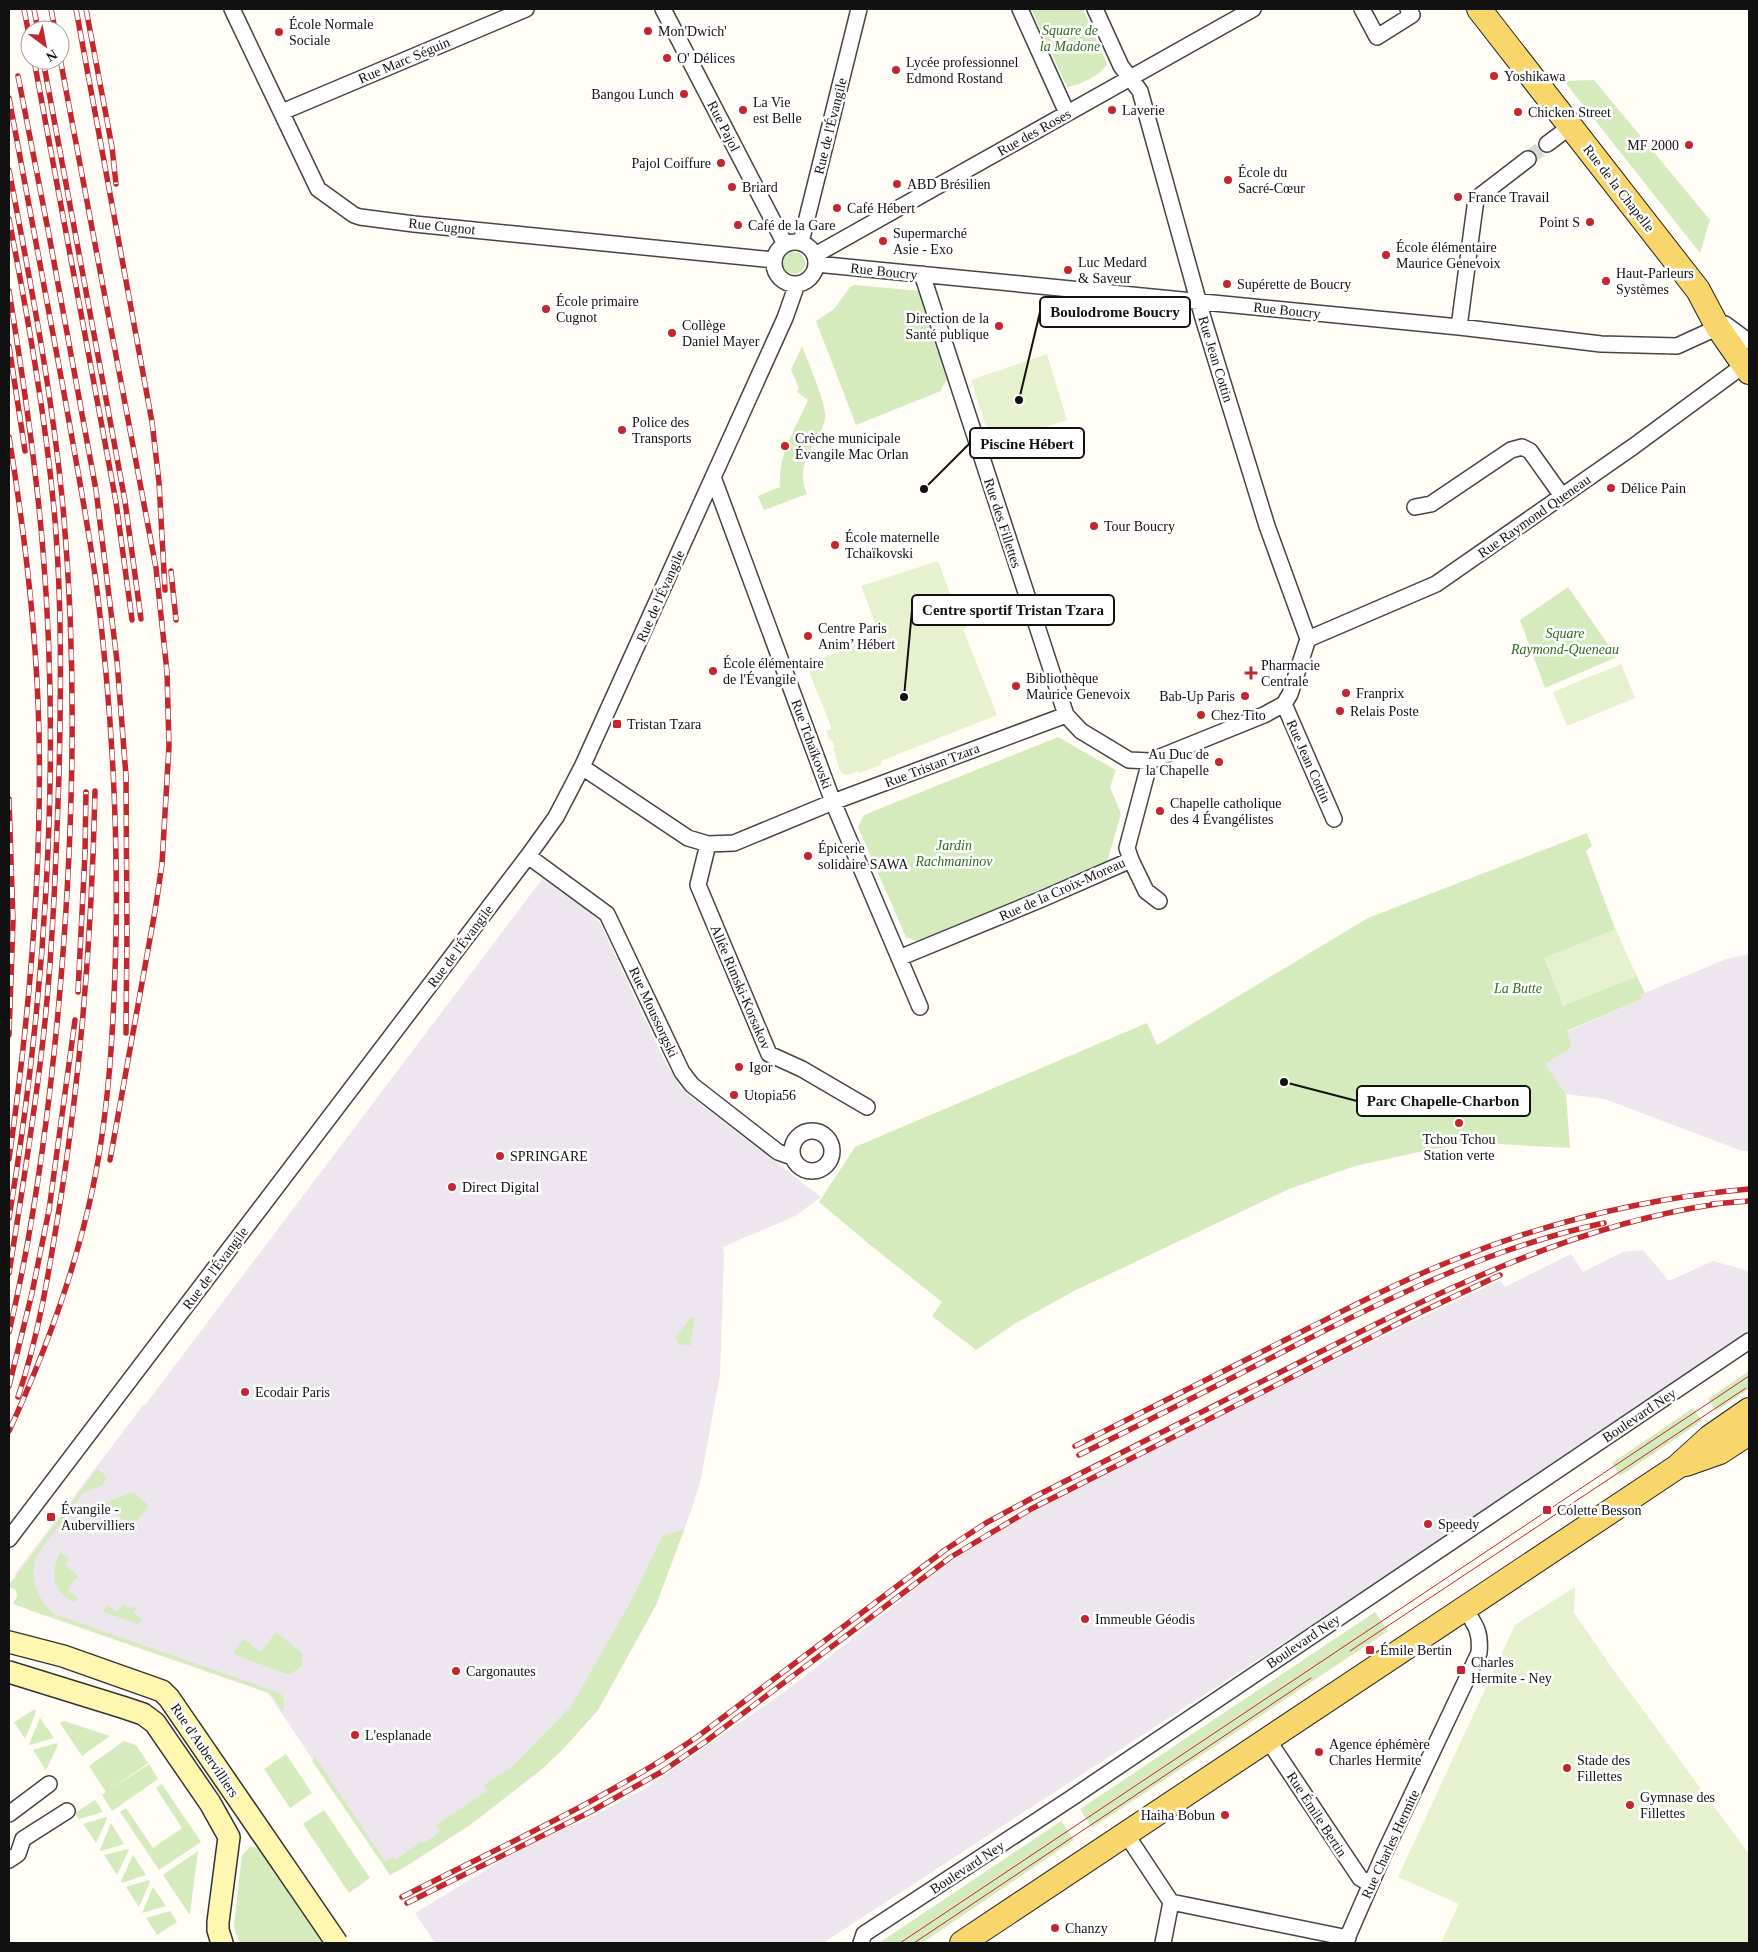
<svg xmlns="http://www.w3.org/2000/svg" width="1758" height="1952" font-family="Georgia,serif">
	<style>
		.industrial { fill: #eee6ef }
		.green { fill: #d5ebbd }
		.pitch { fill: #e6f2cf }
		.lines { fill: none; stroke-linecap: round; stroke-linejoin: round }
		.street-tunnel { stroke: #dbdad3; stroke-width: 15; stroke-dasharray: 15 8; stroke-linecap: butt }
		.street-casing { stroke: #444; stroke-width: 18 }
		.secondary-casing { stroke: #333; stroke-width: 24 }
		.primary-casing { stroke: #222; stroke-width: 26 }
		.street { stroke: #fff; stroke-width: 15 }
		.secondary { stroke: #fff6b0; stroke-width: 21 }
		.primary { stroke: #f9d66b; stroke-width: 24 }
		.tram { stroke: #c4262e; stroke-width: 1 }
		.rail-casing { stroke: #c4262e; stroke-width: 5.5 }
		.rail { stroke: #fff; stroke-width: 4; stroke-dasharray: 11; stroke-linecap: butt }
		.secondary-bridge-casing { stroke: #333; stroke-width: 24; stroke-linecap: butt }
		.secondary-bridge { stroke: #fff6b0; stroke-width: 21 }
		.poi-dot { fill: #c4262e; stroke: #fff; stroke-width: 2 }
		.labels { text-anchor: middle; stroke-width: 5; stroke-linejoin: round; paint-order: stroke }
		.poi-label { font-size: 14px; fill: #111; stroke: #fff; text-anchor: start }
		.park-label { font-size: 14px; font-style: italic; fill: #2f6b1f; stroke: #fff }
		.street-label { font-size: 14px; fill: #111; stroke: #fff }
		.leader { fill: none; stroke: #111; stroke-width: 2 }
		.callout-dot { fill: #111; stroke: #fff; stroke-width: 2 }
		.callout { fill: #fff; stroke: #111; stroke-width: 2 }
		.callout-label { font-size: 15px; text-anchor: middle; font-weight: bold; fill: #111 }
	</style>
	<rect width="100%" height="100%" fill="#fffdf5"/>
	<path class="industrial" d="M543 878 591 913 600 923 664 1060 682 1090 821 1197 795 1216 723 1247 724 1255 720 1375 701 1479 691 1511 656 1605 598 1710 564 1748 542 1769 470 1825 408 1865 390 1875 268 1693 26 1609 15 1574 144 1404 145 1405Z
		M1749 954V1151H1742L1605 1099 1566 1094 1545 1064 1572 1047 1567 1032 1642 999 1640 995 1726 959Z
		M1643 1250 1669 1281 1713 1261 1749 1271V1340L823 1943H435L415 1913 524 1847 590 1818 648 1787 787 1690 947 1564 1068 1489 1500 1280 1505 1287 1571 1254 1583 1272 1623 1252Z"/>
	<path class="green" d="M1031 9H1083L1107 64C1103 74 1078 86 1067 87Z
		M1594 80 1710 220 1700 253 1564 81Z
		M783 263a11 11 0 1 1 22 0a11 11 0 1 1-22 0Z
		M855 285 919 291 947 380 942 387 941 391 856 425 816 321 834 309 850 287Z
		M802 346C807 360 828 406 825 419 818 448 793 462 807 494L764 510 758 496 780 487C777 457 796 428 808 400L797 392 799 388 791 370Z
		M1568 587 1617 657 1545 688 1520 620Z
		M1058 737 1116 770 1110 787 1121 814 1107 862 918 942 906 937 858 827 864 815Z
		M1587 833 1592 846 1586 851 1619 939 1645 993 1640 995 1642 999 1567 1031 1572 1047 1545 1064 1566 1094 1570 1148 1481 1143 1433 1149 1355 1166 1289 1189 1074 1291 1014 1324 976 1350 932 1316 942 1302 869 1244 819 1202 855 1147 1147 1023 1157 1045 1368 918Z
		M691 1317 695 1318 690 1346 679 1344 675 1338Z
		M1749 1371V1389L1716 1411 1708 1399Z
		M1693 1408 1702 1421 1620 1476 1612 1463Z
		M97 1469 104 1474 106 1479 102 1485 83 1493 36 1557C29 1578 37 1599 54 1614L280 1693C285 1699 285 1705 282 1711L270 1693 13 1604 17 1596 16 1590 9 1587V1585Z
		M130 1493H134L149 1505 133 1527 111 1510 103 1516 93 1509 97 1506Z
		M684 1530 656 1605 598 1710 564 1748 542 1769 470 1825 408 1865 390 1875 312 1761 315 1757 385 1861 393 1857 395 1860 422 1841 424 1843 440 1832 436 1825 487 1791 484 1785 513 1766 572 1705 630 1603 663 1535Z
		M60 1552 69 1559 65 1565 78 1576 67 1590 78 1598 75 1602C51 1592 50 1573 60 1552Z
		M124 1604 131 1609 134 1606 137 1608 133 1613 142 1619 139 1624 103 1612 107 1605 116 1612Z
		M1375 1612 1388 1631 1092 1828 1080 1809Z
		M276 1632 302 1653V1666L289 1675 235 1655 234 1651 244 1639 261 1652Z
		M35 1709 36 1712 25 1739 14 1722Z
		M40 1718 54 1738 30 1745 29 1744Z
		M64 1721 110 1736 82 1756 60 1723Z
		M124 1741 136 1745 148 1763 108 1791 149 1764 158 1779 112 1811 102 1795 106 1792 89 1766Z
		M57 1743 58 1745 46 1770 33 1750Z
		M286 1754 312 1793 290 1808 264 1769Z
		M162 1784 201 1842 159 1870 120 1812 126 1808 153 1848 182 1828 156 1788Z
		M95 1800 103 1812 79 1819 75 1813Z
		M324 1810 370 1878 349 1893 303 1824Z
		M106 1817 107 1819 96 1843 83 1824Z
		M1061 1821 1074 1840 922 1943H879Z
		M111 1823 124 1844 101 1851 100 1850Z
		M250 1847 260 1848 325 1943H240L236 1934 234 1925 242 1855Z
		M128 1849 129 1850 117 1875 104 1855Z
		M198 1851 190 1913 189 1914 163 1875Z
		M133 1855 146 1875 122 1883 121 1881Z
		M149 1880 150 1882 139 1907 126 1887Z
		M153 1887 166 1906 142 1913Z
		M170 1911 177 1922 157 1935 146 1918Z"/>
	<path class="pitch" d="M1047 354 1067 420 992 445 971 380Z
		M938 561 955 607 959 606 967 628 963 629 997 715 881 761 882 764 860 773 858 771 847 775 841 773 833 748 835 747 832 740 830 741 826 731 832 729 806 664 880 636 861 586Z
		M1621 664 1635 698 1567 726 1553 692Z
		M1616 929 1636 977 1563 1006 1544 958Z
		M1575 1587 1574 1613 1615 1672 1749 1854V1943H1441L1459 1904 1398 1877 1515 1625Z"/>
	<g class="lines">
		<path class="street-tunnel" d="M1528 159 1547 144"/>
		<defs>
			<path id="street" d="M232 9 318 189 354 215 360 217 414 224 774 260
				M663 9 785 244
				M1020 9 1067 113
				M1095 9 1121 66 1140 91 1203 318 1267 526 1308 639
				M1362 9 1377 37 1412 15 1408 9
				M282 112 526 9
				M1547 144 1571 126
				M774 263a21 21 0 1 1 42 0a21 21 0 1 1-42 0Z
				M801 242 859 9
				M815 255 1253 9
				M816 264 1459 327 1601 344 1677 346 1725 324 1748 341
				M922 274 1066 715
				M1459 327 1476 199 1528 159
				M713 477 833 802 920 1007
				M1415 507 1431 504 1511 450 1522 447 1530 451 1562 496
				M1308 639 1436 584 1634 446 1744 365
				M1284 704 1334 819
				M582 767 688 838 708 844 734 843 833 802 1066 715 1081 731 1129 760 1150 761 1264 715 1284 704 1290 694 1308 639
				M708 844 698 885 769 1054 802 1069 867 1107
				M528 856 607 914 682 1072 692 1085 778 1152 792 1157
				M1131 860 1146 891 1159 901
				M899 958 1042 899 1131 860 1127 848 1150 761
				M792 1151a20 20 0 1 1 40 0a20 20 0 1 1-40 0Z
				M9 1539 528 856 556 817 582 767 785 318 797 284
				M1268 1740 1360 1878 1370 1884
				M9 1814 49 1784
				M1126 1834 1171 1902 1348 1938
				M9 1860 18 1854 23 1839 67 1811
				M861 1943 864 1934 1070 1799 1749 1341
				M1163 1943 1171 1902
				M1345 1943 1383 1856 1479 1653C1481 1632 1476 1626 1465 1609"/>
			<path id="secondary" d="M9 1642 63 1656 162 1691 169 1698 296 1883
				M9 1672 122 1707 143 1714 155 1723 210 1803 229 1837 218 1922V1930L222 1943"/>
			<path id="primary" d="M1479 9 1698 290 1717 326 1749 372
				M1686 1464 1720 1452 1749 1433
				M962 1943 1677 1467 1710 1437 1749 1410"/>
		</defs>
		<use href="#street" class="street-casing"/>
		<use href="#secondary" class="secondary-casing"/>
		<use href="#primary" class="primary-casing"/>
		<use href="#street" class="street"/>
		<use href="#secondary" class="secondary"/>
		<use href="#primary" class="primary"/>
		<path class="tram" d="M1350 1651 1746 1388
			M900 1943 1749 1376
			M914 1943 1311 1678"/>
		<defs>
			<path id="rail" d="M24 9 30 40
				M34 9 38 30
				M51 9 55 30
				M76 9 152 422 159 482 165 590
				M86 9 112 147 116 184
				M60 58 156 568 167 672 169 746 162 864 155 911 110 1160
				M34 60 116 502 132 620
				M43 60 125 501 141 619
				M18 76 49 235 96 490 117 661 126 776 127 933 126 1033
				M9 98C27 196 46 295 64 393 75 456 87 518 96 582 111 699 118 817 116 936 114 1019 110 1105 93 1187 75 1272 45 1353 9 1431
				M9 170C31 285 54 402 64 519 78 683 73 849 58 1013 48 1120 34 1227 9 1332
				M9 219C28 318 46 419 55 520 62 605 61 690 59 775 56 860 53 946 44 1031 35 1112 22 1193 9 1273
				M9 291C23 377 36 464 43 551 61 770 45 1002 9 1218
				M9 346 25 451
				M9 437C25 535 37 634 39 734 42 876 29 1019 9 1159
				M171 571 176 620
				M9 799 13 921 9 1035
				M78 992 85 853 86 792
				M1712 1204 1749 1201
				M9 1386 32 1293 49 1210 75 1020
				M18 1397C40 1332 50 1265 61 1197 82 1063 92 927 95 791
				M1075 1446C1153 1407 1231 1367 1309 1328 1357 1304 1405 1279 1456 1259 1550 1221 1649 1198 1749 1189
				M1079 1455C1154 1418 1228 1380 1302 1342 1399 1293 1497 1246 1604 1223
				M402 1897C502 1846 605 1800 697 1737L945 1550 986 1523 1036 1496C1128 1450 1220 1403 1312 1356 1441 1291 1573 1225 1717 1204
				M407 1903 590 1812 663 1771 705 1742 951 1557 1031 1509 1419 1313 1500 1275"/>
		</defs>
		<use href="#rail" class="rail-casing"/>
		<use href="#rail" class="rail"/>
		<defs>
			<path id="secondary-bridge" d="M296 1883 337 1943"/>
		</defs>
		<use href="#secondary-bridge" class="secondary-bridge-casing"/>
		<use href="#secondary-bridge" class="secondary-bridge"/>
	</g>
	<g class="poi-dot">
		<circle cx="648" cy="31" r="5"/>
		<circle cx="279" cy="32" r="5"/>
		<circle cx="667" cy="58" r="5"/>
		<circle cx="896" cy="70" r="5"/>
		<circle cx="1494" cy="76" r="5"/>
		<circle cx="684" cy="94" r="5"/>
		<circle cx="743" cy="110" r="5"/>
		<circle cx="1112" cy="110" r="5"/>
		<circle cx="1518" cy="112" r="5"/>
		<circle cx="1689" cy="145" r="5"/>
		<circle cx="721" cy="163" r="5"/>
		<circle cx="1228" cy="180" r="5"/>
		<circle cx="897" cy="184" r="5"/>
		<circle cx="732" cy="187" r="5"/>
		<circle cx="1458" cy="197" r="5"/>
		<circle cx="837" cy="208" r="5"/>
		<circle cx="1590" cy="222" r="5"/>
		<circle cx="738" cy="225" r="5"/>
		<circle cx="883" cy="241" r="5"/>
		<circle cx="1386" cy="255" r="5"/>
		<circle cx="1068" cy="270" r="5"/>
		<circle cx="1606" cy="281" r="5"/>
		<circle cx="1227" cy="284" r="5"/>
		<circle cx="546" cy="309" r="5"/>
		<circle cx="999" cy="326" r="5"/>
		<circle cx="672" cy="333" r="5"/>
		<circle cx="622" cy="430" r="5"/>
		<circle cx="785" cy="446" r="5"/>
		<circle cx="1611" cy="488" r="5"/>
		<circle cx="1094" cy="526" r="5"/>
		<circle cx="835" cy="545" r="5"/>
		<circle cx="808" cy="636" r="5"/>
		<circle cx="713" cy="671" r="5"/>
		<path d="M1248.5 665.5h5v5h5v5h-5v5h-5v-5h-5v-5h5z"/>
		<circle cx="1016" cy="686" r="5"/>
		<circle cx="1346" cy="693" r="5"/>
		<circle cx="1245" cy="696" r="5"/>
		<circle cx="1340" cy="711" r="5"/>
		<circle cx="1201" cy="715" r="5"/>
		<rect x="612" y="719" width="10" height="10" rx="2.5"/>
		<circle cx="1219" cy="762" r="5"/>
		<circle cx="1160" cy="811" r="5"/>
		<circle cx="808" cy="856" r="5"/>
		<circle cx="739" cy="1067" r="5"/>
		<circle cx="734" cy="1095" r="5"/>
		<circle cx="1459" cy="1123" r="5"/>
		<circle cx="500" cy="1156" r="5"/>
		<circle cx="452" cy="1187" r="5"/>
		<circle cx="245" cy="1392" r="5"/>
		<rect x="1542" y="1505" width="10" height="10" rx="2.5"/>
		<rect x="46" y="1512" width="10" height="10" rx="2.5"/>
		<circle cx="1428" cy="1524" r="5"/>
		<circle cx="1085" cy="1619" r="5"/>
		<rect x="1365" y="1645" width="10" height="10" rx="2.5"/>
		<rect x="1456" y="1665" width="10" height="10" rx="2.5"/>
		<circle cx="456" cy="1671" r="5"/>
		<circle cx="355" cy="1735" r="5"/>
		<circle cx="1319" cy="1752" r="5"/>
		<circle cx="1567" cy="1768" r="5"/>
		<circle cx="1630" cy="1805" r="5"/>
		<circle cx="1225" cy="1815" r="5"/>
		<circle cx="1055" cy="1928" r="5"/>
	</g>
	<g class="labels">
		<g class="poi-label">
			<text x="289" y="29">École Normale<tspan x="289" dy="16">Sociale</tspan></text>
			<text x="658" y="36">Mon'Dwich'</text>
			<text x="677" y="63">O' Délices</text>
			<text x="906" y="67">Lycée professionnel<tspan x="906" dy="16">Edmond Rostand</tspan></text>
			<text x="1504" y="81">Yoshikawa</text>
			<text x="674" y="99" text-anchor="end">Bangou Lunch</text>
			<text x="753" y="107">La Vie<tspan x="753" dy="16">est Belle</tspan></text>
			<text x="1122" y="115">Laverie</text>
			<text x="1528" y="117">Chicken Street</text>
			<text x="1679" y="150" text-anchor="end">MF 2000</text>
			<text x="711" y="168" text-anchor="end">Pajol Coiffure</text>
			<text x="1238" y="177">École du<tspan x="1238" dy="16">Sacré-Cœur</tspan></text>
			<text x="907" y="189">ABD Brésilien</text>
			<text x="742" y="192">Briard</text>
			<text x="1468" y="202">France Travail</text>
			<text x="847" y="213">Café Hébert</text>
			<text x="1580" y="227" text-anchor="end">Point S</text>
			<text x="748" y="230">Café de la Gare</text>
			<text x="893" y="238">Supermarché<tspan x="893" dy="16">Asie - Exo</tspan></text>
			<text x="1396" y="252">École élémentaire<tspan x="1396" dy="16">Maurice Genevoix</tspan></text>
			<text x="1078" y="267">Luc Medard<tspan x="1078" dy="16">&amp; Saveur</tspan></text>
			<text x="1616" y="278">Haut-Parleurs<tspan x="1616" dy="16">Systèmes</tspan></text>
			<text x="1237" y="289">Supérette de Boucry</text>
			<text x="556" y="306">École primaire<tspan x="556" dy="16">Cugnot</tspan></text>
			<text x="989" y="323" text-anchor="end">Direction de la<tspan x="989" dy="16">Santé publique</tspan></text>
			<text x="682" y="330">Collège<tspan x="682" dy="16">Daniel Mayer</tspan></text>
			<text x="632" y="427">Police des<tspan x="632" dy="16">Transports</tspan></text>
			<text x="795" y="443">Crèche municipale<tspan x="795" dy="16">Évangile Mac Orlan</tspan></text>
			<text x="1621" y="493">Délice Pain</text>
			<text x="1104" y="531">Tour Boucry</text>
			<text x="845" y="542">École maternelle<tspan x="845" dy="16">Tchaïkovski</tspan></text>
			<text x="818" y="633">Centre Paris<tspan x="818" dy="16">Anim’ Hébert</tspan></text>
			<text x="723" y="668">École élémentaire<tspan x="723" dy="16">de l'Évangile</tspan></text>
			<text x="1261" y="670">Pharmacie<tspan x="1261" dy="16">Centrale</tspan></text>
			<text x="1026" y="683">Bibliothèque<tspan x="1026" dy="16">Maurice Genevoix</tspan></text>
			<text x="1356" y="698">Franprix</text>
			<text x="1235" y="701" text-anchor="end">Bab-Up Paris</text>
			<text x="1350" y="716">Relais Poste</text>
			<text x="1211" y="720">Chez Tito</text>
			<text x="627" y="729">Tristan Tzara</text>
			<text x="1209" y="759" text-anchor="end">Au Duc de<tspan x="1209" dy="16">la Chapelle</tspan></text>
			<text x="1170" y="808">Chapelle catholique<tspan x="1170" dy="16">des 4 Évangélistes</tspan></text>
			<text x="818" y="853">Épicerie<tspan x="818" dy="16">solidaire SAWA</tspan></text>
			<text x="749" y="1072">Igor</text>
			<text x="744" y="1100">Utopia56</text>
			<text x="1459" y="1144" text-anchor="middle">Tchou Tchou<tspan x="1459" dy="16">Station verte</tspan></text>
			<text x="510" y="1161">SPRINGARE</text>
			<text x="462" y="1192">Direct Digital</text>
			<text x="255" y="1397">Ecodair Paris</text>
			<text x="61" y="1514">Évangile -<tspan x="61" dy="16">Aubervilliers</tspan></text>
			<text x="1557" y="1515">Colette Besson</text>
			<text x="1438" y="1529">Speedy</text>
			<text x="1095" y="1624">Immeuble Géodis</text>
			<text x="1380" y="1655">Émile Bertin</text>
			<text x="1471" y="1667">Charles<tspan x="1471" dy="16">Hermite - Ney</tspan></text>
			<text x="466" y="1676">Cargonautes</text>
			<text x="365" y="1740">L'esplanade</text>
			<text x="1329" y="1749">Agence éphémère<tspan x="1329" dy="16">Charles Hermite</tspan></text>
			<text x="1577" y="1765">Stade des<tspan x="1577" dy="16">Fillettes</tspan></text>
			<text x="1640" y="1802">Gymnase des<tspan x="1640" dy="16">Fillettes</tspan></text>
			<text x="1215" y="1820" text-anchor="end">Haiha Bobun</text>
			<text x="1065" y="1933">Chanzy</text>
		</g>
		<g class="park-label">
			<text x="1070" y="35">Square de<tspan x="1070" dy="16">la Madone</tspan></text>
			<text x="1565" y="638">Square<tspan x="1565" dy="16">Raymond-Queneau</tspan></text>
			<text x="954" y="850">Jardin<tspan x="954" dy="16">Rachmaninov</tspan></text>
			<text x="1518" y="993">La Butte</text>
		</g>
		<g class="street-label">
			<text transform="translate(404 60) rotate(-23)" y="5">Rue Marc Séguin</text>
			<text transform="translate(724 126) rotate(63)" y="5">Rue Pajol</text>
			<text transform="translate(830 126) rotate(-76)" y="5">Rue de l'Évangile</text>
			<text transform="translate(1034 132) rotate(-29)" y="5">Rue des Roses</text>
			<text transform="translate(1619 188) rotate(52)" y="5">Rue de la Chapelle</text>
			<text transform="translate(442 226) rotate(6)" y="5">Rue Cugnot</text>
			<text transform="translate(884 271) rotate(6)" y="5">Rue Boucry</text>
			<text transform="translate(1287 310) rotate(6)" y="5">Rue Boucry</text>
			<text transform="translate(1216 359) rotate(73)" y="5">Rue Jean Cottin</text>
			<text transform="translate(1534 516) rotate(-35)" y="5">Rue Raymond Queneau</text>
			<text transform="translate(1003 523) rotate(72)" y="5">Rue des Fillettes</text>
			<text transform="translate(660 596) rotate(-66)" y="5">Rue de l'Évangile</text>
			<text transform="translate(812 744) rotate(70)" y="5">Rue Tchaïkovski</text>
			<text transform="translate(1309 761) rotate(66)" y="5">Rue Jean Cottin</text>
			<text transform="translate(932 765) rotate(-21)" y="5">Rue Tristan Tzara</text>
			<text transform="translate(1062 889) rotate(-24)" y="5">Rue de la Croix-Moreau</text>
			<text transform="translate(460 946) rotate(-53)" y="5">Rue de l'Évangile</text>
			<text transform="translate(741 987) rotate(67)" y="5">Allée Rimski-Korsakov</text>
			<text transform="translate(654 1012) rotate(65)" y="5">Rue Moussorgski</text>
			<text transform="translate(215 1268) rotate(-53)" y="5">Rue de l'Évangile</text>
			<text transform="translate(1639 1415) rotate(-34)" y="5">Boulevard Ney</text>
			<text transform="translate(1303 1641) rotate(-34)" y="5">Boulevard Ney</text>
			<text transform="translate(205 1750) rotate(56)" y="5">Rue d'Aubervilliers</text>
			<text transform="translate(1317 1814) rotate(57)" y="5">Rue Émile Bertin</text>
			<text transform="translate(1390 1844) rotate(-65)" y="5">Rue Charles Hermite</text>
			<text transform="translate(967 1867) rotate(-33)" y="5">Boulevard Ney</text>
		</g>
	</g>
	<path class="leader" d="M1019 400L1040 312M924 489L970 443M904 697L912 610M1284 1082L1357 1101"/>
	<g class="callout-dot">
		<circle cx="1019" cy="400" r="5"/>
		<circle cx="924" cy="489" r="5"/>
		<circle cx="904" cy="697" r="5"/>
		<circle cx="1284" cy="1082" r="5"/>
	</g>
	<g class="callout">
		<rect x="1040" y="297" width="150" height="30" rx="5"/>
		<rect x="970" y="428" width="114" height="30" rx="5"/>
		<rect x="912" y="595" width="202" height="30" rx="5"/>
		<rect x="1357" y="1086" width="173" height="30" rx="5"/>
	</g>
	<g class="callout-label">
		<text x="1115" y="317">Boulodrome Boucry</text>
		<text x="1027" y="449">Piscine Hébert</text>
		<text x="1013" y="615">Centre sportif Tristan Tzara</text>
		<text x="1443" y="1106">Parc Chapelle-Charbon</text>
	</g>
	<rect width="1758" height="1952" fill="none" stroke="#111111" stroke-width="20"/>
	<g transform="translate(45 45) rotate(148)"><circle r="24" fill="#ffffff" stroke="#a0a0a0"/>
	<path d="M0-4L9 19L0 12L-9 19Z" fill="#c4262e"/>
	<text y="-8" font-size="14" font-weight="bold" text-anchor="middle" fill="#111111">N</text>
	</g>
</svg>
